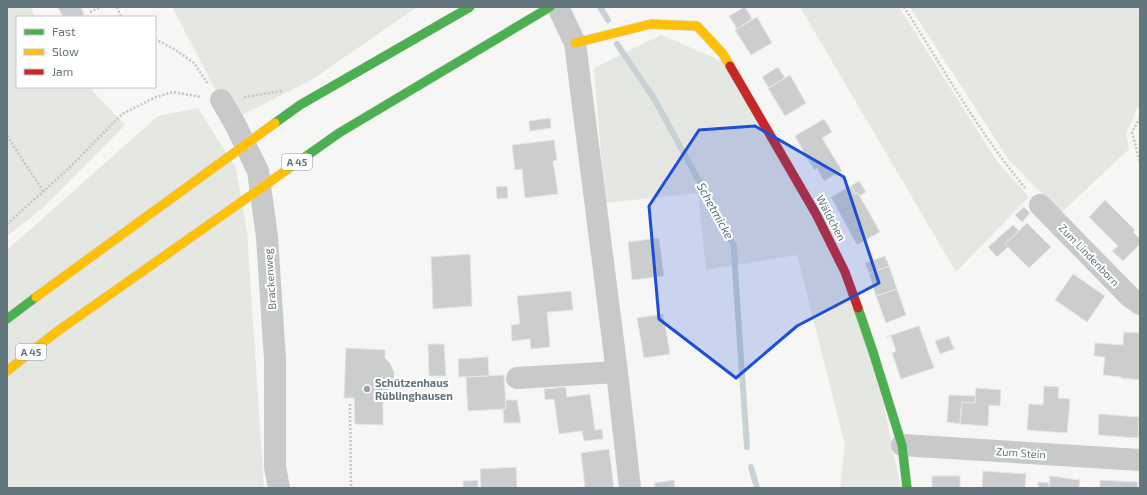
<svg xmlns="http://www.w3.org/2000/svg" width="1147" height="495" font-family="'Exo 2',sans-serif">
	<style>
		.green { fill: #e5e7e2 }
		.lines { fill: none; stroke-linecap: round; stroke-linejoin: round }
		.stream { stroke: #c8d2d4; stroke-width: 6 }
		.building { fill: #cccece; stroke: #e5e5e4 }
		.fast-casing { stroke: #d1d3d3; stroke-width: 10 }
		.slow-casing { stroke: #d1d3d3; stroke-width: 10 }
		.jam-casing { stroke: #d1d3d3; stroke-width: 10 }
		.path { stroke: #c5c6c7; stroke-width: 2.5; stroke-dasharray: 2 2; stroke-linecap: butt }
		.street { stroke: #c8caca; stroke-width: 22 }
		.fast { stroke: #4caf50; stroke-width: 9 }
		.slow { stroke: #ffc107; stroke-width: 9 }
		.jam { stroke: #c62828; stroke-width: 9 }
		.fast-bridge-casing { stroke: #d1d2d2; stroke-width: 10; stroke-linecap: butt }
		.slow-bridge-casing { stroke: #d1d2d2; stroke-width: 10; stroke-linecap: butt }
		.fast-bridge { stroke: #4caf50; stroke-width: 9 }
		.slow-bridge { stroke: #ffc107; stroke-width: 9 }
		.marked { fill: #1d4ed8; fill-opacity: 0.2; stroke: #1d4ed8; stroke-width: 3; stroke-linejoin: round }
		.poi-dot { fill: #96a2a7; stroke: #fff; stroke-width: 1.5 }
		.labels { text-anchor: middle; stroke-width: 4; stroke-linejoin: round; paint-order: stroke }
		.shield { fill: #fff; stroke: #929ea4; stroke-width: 1 }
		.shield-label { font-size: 10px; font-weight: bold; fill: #63757d }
		.street-label { font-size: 11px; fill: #63757d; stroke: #fff }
		.poi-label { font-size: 11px; font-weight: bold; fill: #63757d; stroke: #fff; text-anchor: start }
		.water-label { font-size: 12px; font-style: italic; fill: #5e7478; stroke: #fff }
	</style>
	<rect width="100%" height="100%" fill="#f6f6f5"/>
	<path class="green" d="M7 7H31L35 17H17V87H89L125 125 44 207 7 236Z
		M172 7H417L313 79 236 118 221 100Z
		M800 7H899L996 160 1029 197 956 272Z
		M910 7H1137L1140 11V107L1137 109 1126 134 1129 149 1061 213 1009 160Z
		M661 35 722 61 841 263 883 402 901 488H840L845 445 797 255 706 270 698 193 605 203 594 68Z
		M198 108 236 168 247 232 264 488H7V250L158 116Z"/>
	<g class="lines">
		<path class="stream" d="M600 7 608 20
			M617 44 655 100 734 246 736 285 747 447
			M751 467 757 488"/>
	</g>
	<path class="building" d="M58 7H81L84 15 79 17H63Z
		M745 7 752 19 737 29 729 16Z
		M757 17 772 43 751 55 735 30Z
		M778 67 785 78 769 88 762 77Z
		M790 75 806 103 785 116 768 88Z
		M550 118 551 128 530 131 529 121Z
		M824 119 832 132 822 138 842 171 824 181 817 168 814 170 795 136Z
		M554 140 557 160 553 161 558 194 525 198 522 169 515 170 512 145Z
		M859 181 866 192 859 196 858 193 855 194 851 186Z
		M507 186 508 198 497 199 496 187Z
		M851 186 855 194 858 193 880 232 857 245 831 197Z
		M1105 200 1135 230 1133 232 1140 239V244L1123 261 1112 251 1118 246 1089 217Z
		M1024 207 1030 213 1022 222 1015 215Z
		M1027 223 1051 247 1029 268 1005 244Z
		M1013 225 1019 231 1005 244 1008 247 997 257 988 247Z
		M659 238 664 276 632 280 628 242Z
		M470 254 472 306 433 309 431 257Z
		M885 256 889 266 869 273 865 263Z
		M889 266 897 289 876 296 869 273Z
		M1073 274 1105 296 1087 322 1055 300Z
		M897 289 906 315 886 323 876 296Z
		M571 291 573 310 547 312 550 347 531 349 530 339 512 341 511 325 520 324 517 296Z
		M663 314 670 354 644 358 637 318Z
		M919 326 934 368 901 379 892 353 896 351 891 336 886 337Z
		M1124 332 1140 333V380L1121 378V377L1103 375 1105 357 1094 356 1095 343 1123 345Z
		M949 336 954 349 940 354 935 341Z
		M428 344H444L446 376H429Z
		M346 348 385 350V358L390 363 394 372V380L388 391 383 395V425L355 424 354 398H344Z
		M488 357 489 376 459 377 458 359Z
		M504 375 506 409 468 411 466 377Z
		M1044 386 1059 387 1058 398 1070 399 1067 433 1027 430 1029 404 1043 405Z
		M566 387 567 397 590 394 595 430 602 429 603 439 584 441 582 431 559 434 554 399 545 400 544 389Z
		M976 388 1001 390 1000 406 989 405 988 426 960 424 962 402 975 403Z
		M949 395 976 396 975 403 962 402 960 424 947 422Z
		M505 400H517L521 423H504L503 409H506Z
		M1099 414 1139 417 1138 438 1098 435Z
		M609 449 614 488H585L581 453Z
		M516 467 517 488H481L480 469Z
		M983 471 1025 474 1024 473H1026L1025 488H982Z
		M932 476H960V488H932Z
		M1050 476 1079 480 1080 478 1079 488H1049Z
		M478 480V488H463V481Z
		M674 480 675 488H655L654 483Z
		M1100 480 1138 482 1137 488H1100Z
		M1038 482 1050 483 1049 488H1038Z"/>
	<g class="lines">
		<defs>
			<path id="fast" d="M858 308 873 352 902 445 907 488
				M7 319 36 297"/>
			<path id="slow" d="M575 43 651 24 697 26 723 54 730 66
				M7 371 55 333"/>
			<path id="jam" d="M730 66 816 214 845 272 858 308"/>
		</defs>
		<use href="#fast" class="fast-casing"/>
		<use href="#slow" class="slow-casing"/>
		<use href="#jam" class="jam-casing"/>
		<path class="path" d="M117 7 121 17
			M904 7C943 68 979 133 1026 189
			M90 12 101 7
			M155 39 174 49 194 63 208 84
			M244 97 282 91
			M1140 118 1132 132 1140 163
			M7 136 43 191
			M7 224 69 168 122 114 156 97 173 92 201 97
			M350 404 351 488"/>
		<path class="street" d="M558 7 575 43 617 372 630 488
			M221 100 234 122 258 171 267 237 275 359V467L279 488
			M1040 205 1130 297 1140 304
			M517 378 617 372
			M902 445 1140 460"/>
		<use href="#fast" class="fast"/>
		<use href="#slow" class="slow"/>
		<use href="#jam" class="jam"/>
		<defs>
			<path id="fast-bridge" d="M275 123 300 105 470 7
				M305 157 339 133 550 7"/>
			<path id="slow-bridge" d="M36 297 275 123
				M55 333 305 157"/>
		</defs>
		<use href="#fast-bridge" class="fast-bridge-casing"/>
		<use href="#slow-bridge" class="slow-bridge-casing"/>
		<use href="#fast-bridge" class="fast-bridge"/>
		<use href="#slow-bridge" class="slow-bridge"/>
	</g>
	<path class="marked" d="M755 126 844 177 879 283 797 326 736 378 659 319 649 206 699 130Z"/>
	<circle class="poi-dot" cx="367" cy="389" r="4"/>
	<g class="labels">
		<g class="shield">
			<rect x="282" y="154" width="30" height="16" rx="3"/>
			<rect x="16" y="344" width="30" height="16" rx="3"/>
		</g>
		<g class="shield-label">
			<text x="297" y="166">A 45</text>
			<text x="31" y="356">A 45</text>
		</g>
		<g class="street-label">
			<text transform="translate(831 218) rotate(62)" y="4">Wäldchen</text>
			<text transform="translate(1089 255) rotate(46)" y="4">Zum Lindenborn</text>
			<text transform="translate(270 279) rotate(-94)" y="4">Brackenweg</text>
			<text transform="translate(1021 453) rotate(4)" y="4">Zum Stein</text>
		</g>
		<g class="poi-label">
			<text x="375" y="387">Schützenhaus<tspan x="375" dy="13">Rüblinghausen</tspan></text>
		</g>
		<g class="water-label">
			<text transform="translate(715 211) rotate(61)" y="4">Schetmicke</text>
		</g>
	</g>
	<rect width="1147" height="495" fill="none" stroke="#63757d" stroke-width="16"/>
	<rect x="16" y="16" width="140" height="72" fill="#ffffff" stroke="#c1c8cb"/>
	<rect x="24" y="29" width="20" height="6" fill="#4caf50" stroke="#c1c8cb"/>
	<text x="52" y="36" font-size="12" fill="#63757d">Fast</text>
	<rect x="24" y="49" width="20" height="6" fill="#ffc107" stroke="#c1c8cb"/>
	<text x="52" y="56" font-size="12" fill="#63757d">Slow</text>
	<rect x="24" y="69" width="20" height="6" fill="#c62828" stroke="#c1c8cb"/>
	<text x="52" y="76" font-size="12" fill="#63757d">Jam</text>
</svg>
